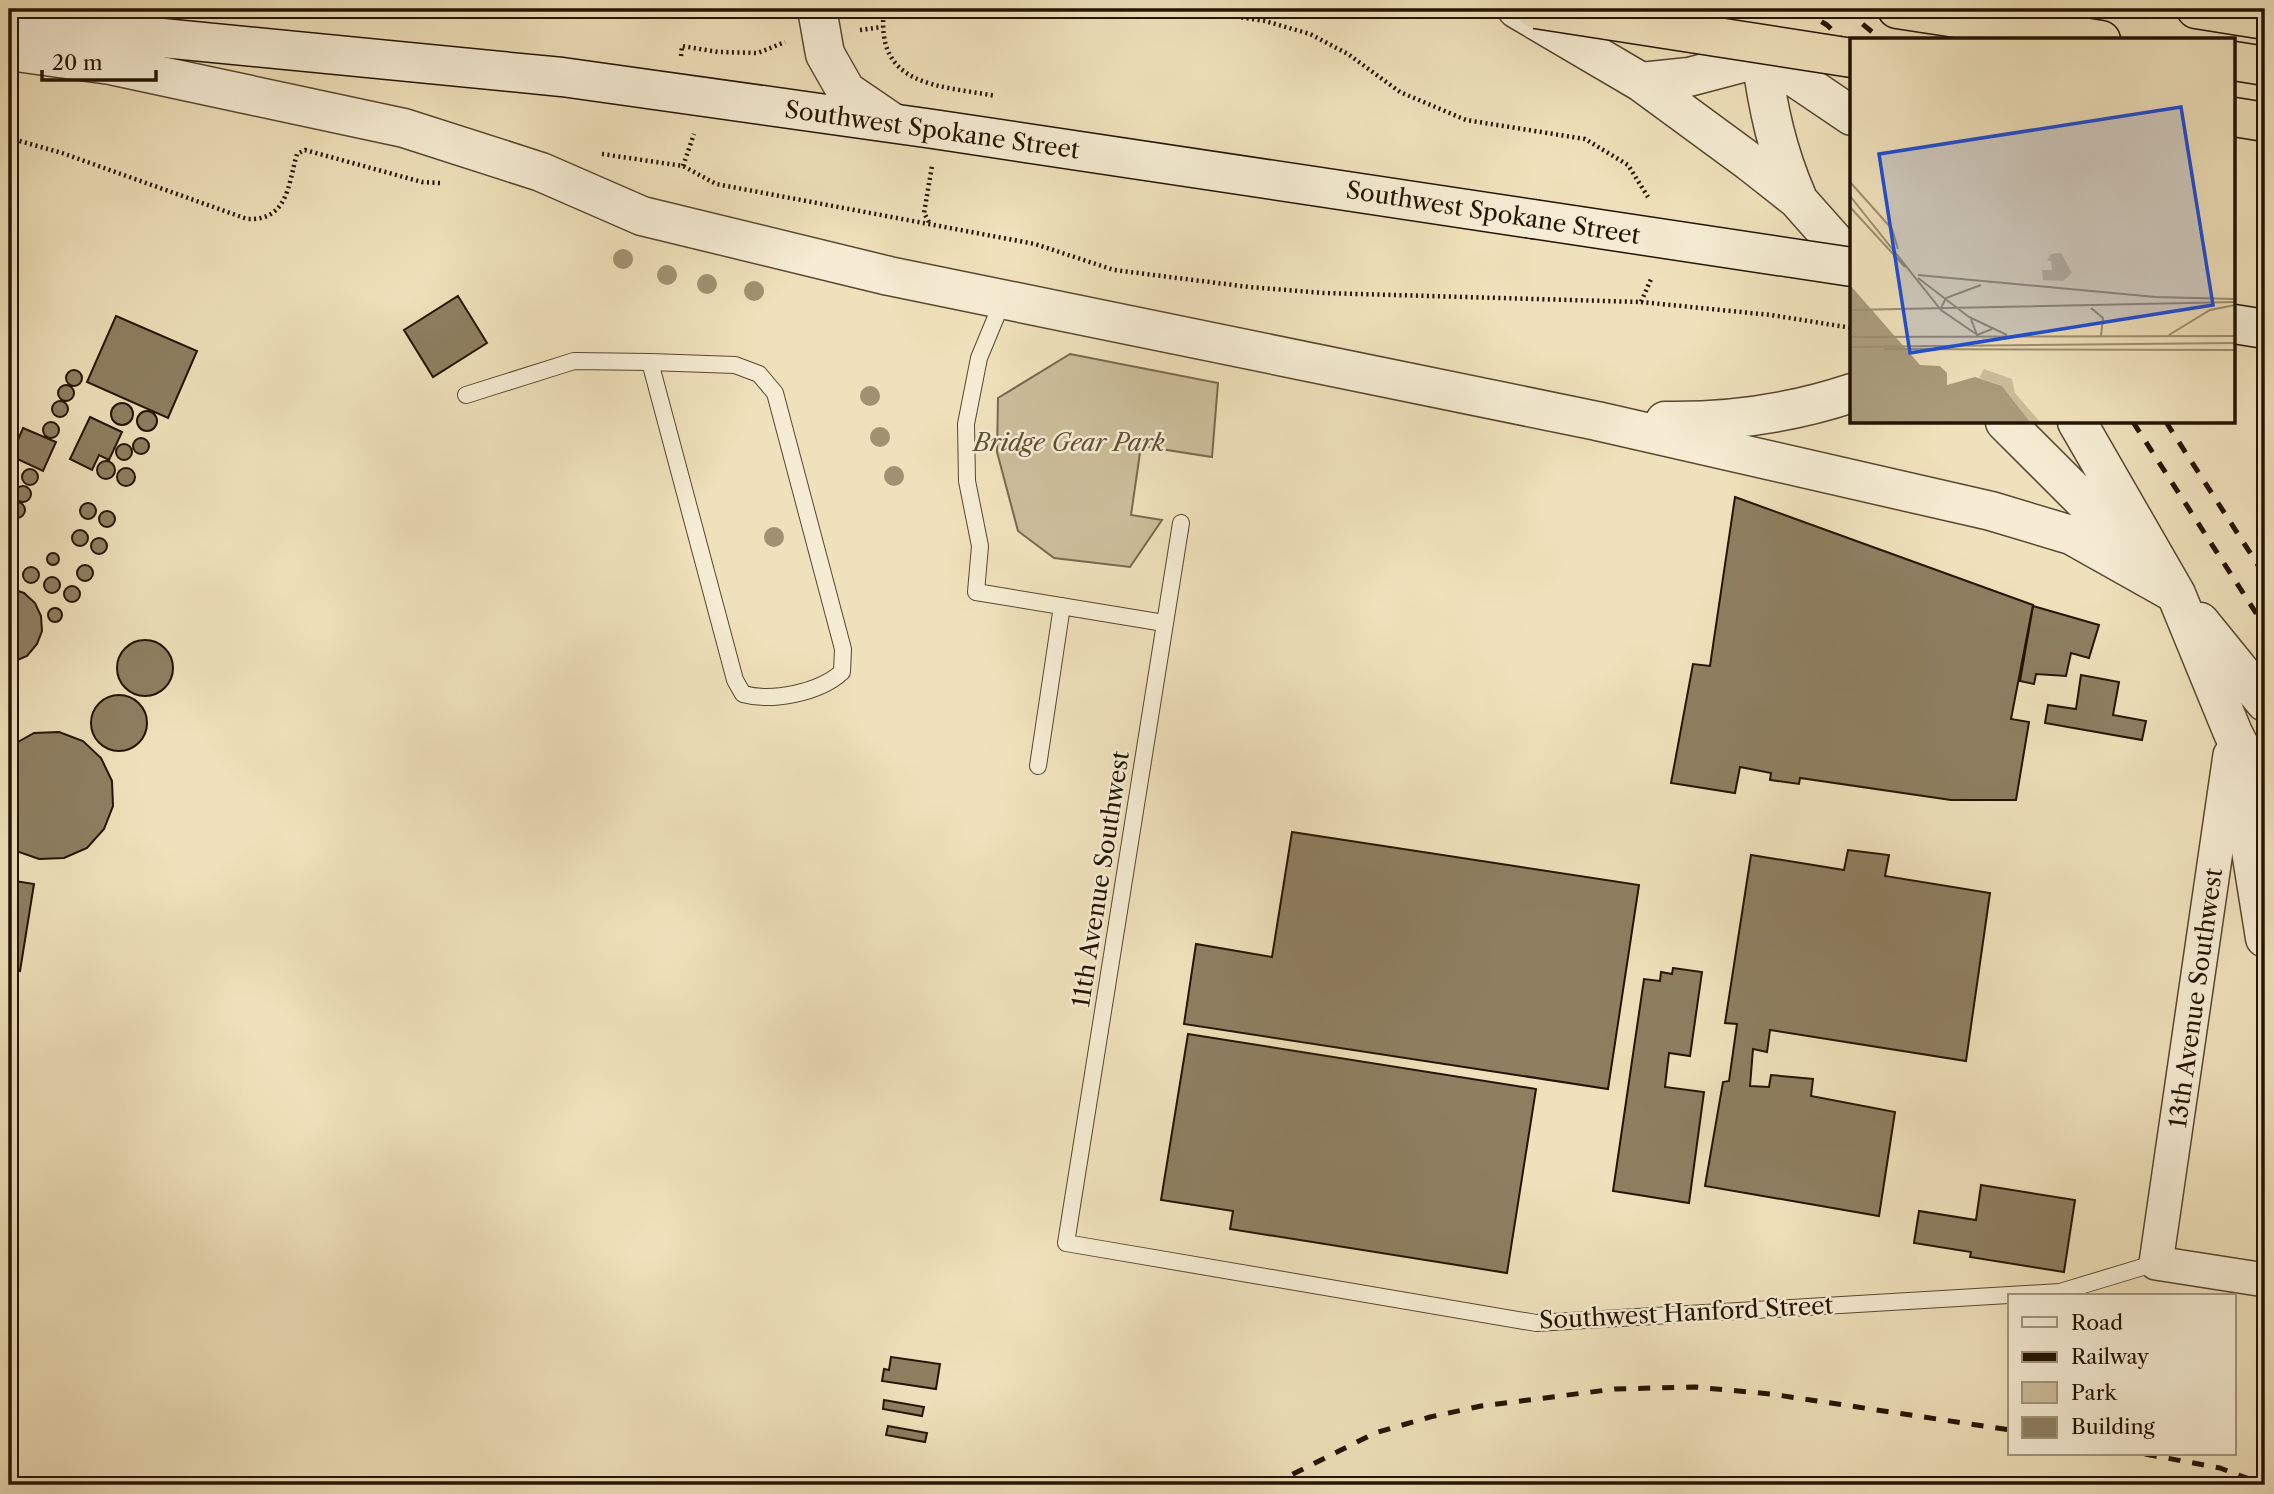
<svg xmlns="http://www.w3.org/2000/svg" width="2274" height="1494" font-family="'Libre Caslon Text',serif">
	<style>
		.green { fill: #ccbe9b; stroke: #78694e; stroke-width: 2 }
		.building { fill: #8e7f61; stroke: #241400; stroke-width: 2 }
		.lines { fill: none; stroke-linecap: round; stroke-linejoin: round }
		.service-casing { stroke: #57472f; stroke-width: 18 }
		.minor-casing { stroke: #57472f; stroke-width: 36 }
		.tertiary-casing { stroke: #57472f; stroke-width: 41 }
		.secondary-casing { stroke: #241400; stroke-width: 41 }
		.motorway-casing { stroke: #241400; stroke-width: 41 }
		.path { stroke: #241400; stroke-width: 4.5; stroke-dasharray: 2 3.5; stroke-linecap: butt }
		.service { stroke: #f5ecd3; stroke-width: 16 }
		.minor { stroke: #f5ecd3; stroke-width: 33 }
		.tertiary { stroke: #f5ecd3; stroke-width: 38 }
		.secondary { stroke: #f5ecd3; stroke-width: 38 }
		.motorway { stroke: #efe1bb; stroke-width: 38 }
		.rail { stroke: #241400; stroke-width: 5; stroke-dasharray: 12 12; stroke-linecap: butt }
		.secondary-bridge-casing { stroke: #241400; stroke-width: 41; stroke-linecap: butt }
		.motorway-bridge-casing { stroke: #241400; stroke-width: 41; stroke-linecap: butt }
		.secondary-bridge { stroke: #f5ecd3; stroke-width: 38 }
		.motorway-bridge { stroke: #efe1bb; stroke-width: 38 }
		.tree { fill: #a09172 }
		.labels { text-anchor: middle; stroke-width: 5; stroke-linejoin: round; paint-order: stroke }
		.street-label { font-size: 24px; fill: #241400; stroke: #f5ecd3 }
		.park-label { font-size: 24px; font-style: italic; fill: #5f5036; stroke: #f5ecd3 }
		.inset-road { fill: none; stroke: #9e8f70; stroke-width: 2 }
		.view { fill: #1d4ed8; fill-opacity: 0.15; stroke: #1d4ed8; stroke-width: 3.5 }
		.inset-edge { fill: none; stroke: #241400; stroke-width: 3.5 }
	</style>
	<rect width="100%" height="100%" fill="#efe1bb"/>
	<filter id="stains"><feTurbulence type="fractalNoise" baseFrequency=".00286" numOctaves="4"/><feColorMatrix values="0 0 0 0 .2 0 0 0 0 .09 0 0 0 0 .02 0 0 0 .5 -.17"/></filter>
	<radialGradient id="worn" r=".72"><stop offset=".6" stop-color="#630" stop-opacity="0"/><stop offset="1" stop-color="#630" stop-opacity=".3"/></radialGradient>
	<path class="green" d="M1070 354 1218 383 1212 457 1141 446 1131 515 1162 520 1130 567 1054 558 1018 531 997 452 998 398Z"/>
	<path class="building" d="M458 296 487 343 433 377 404 330Z
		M116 316 197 351 168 418 87 382Z
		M66 378a8 8 0 1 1 16 0a8 8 0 1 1-16 0Z
		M58 393a8 8 0 1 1 16 0a8 8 0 1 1-16 0Z
		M52 409a8 8 0 1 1 16 0a8 8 0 1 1-16 0Z
		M111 414a11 11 0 1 1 22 0a11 11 0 1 1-22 0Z
		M137 421a10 10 0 1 1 20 0a10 10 0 1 1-20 0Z
		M90 417 122 432 109 460 99 455 92 470 70 459Z
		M43 430a8 8 0 1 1 16 0a8 8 0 1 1-16 0Z
		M23 428 56 442 43 471 11 456Z
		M133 446a8 8 0 1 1 16 0a8 8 0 1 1-16 0Z
		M116 452a8 8 0 1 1 16 0a8 8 0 1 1-16 0Z
		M97 470a9 9 0 1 1 18 0a9 9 0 1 1-18 0Z
		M117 477a9 9 0 1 1 18 0a9 9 0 1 1-18 0Z
		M22 477a8 8 0 1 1 16 0a8 8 0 1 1-16 0Z
		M15 494a8 8 0 1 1 16 0a8 8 0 1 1-16 0Z
		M1735 497 2033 605 2011 719 2029 722 2016 800H1951L1800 778 1799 784 1770 780 1771 773 1740 767 1735 793 1671 783 1693 664 1710 666Z
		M9 510a8 8 0 1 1 16 0a8 8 0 1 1-16 0Z
		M80 511a8 8 0 1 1 16 0a8 8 0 1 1-16 0Z
		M99 519a8 8 0 1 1 16 0a8 8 0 1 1-16 0Z
		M72 538a8 8 0 1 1 16 0a8 8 0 1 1-16 0Z
		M91 546a8 8 0 1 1 16 0a8 8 0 1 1-16 0Z
		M47 559a6 6 0 1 1 12 0a6 6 0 1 1-12 0Z
		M77 573a8 8 0 1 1 16 0a8 8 0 1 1-16 0Z
		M23 575a8 8 0 1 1 16 0a8 8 0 1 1-16 0Z
		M44 585a8 8 0 1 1 16 0a8 8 0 1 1-16 0Z
		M64 594a8 8 0 1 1 16 0a8 8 0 1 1-16 0Z
		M9 588 24 593 35 603 41 616 42 631 37 644 27 656 13 662H9Z
		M2033 606 2099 625 2089 658 2071 653 2066 676 2036 674 2034 684 2020 681Z
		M48 615a7 7 0 1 1 14 0a7 7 0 1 1-14 0Z
		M117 668a28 28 0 1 1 56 0a28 28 0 1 1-56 0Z
		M2081 675 2119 682 2113 715 2146 721 2142 740 2045 723 2048 705 2076 709Z
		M91 723a28 28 0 1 1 56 0a28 28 0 1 1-56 0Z
		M59 732 83 741 101 758 112 781 113 806 104 829 87 848 64 858 39 859 16 851 9 844V747L34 733Z
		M1292 832 1639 885 1608 1089 1184 1024 1196 944 1272 957Z
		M1848 850 1889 855 1885 876 1990 893 1966 1061 1770 1030 1767 1052 1753 1049 1750 1086 1769 1087 1771 1075 1813 1079 1811 1096 1895 1112 1879 1216 1705 1186 1723 1082 1729 1081 1737 1024 1725 1023 1751 855 1844 870Z
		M9 880 34 884 20 971 9 969Z
		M1673 968 1702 972 1690 1056 1669 1053 1665 1087 1704 1092 1689 1203 1613 1191 1644 979 1660 981 1661 972 1672 974Z
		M1188 1034 1536 1089 1507 1273 1230 1229 1233 1211 1161 1200Z
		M1981 1185 2075 1200 2064 1272 1970 1257 1971 1252 1914 1243 1919 1211 1976 1220Z
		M891 1357 940 1364 936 1389 882 1381 884 1369 889 1370Z
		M884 1400 924 1407 922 1416 883 1409Z
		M888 1426 927 1433 925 1442 886 1435Z"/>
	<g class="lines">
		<defs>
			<path id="service" d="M1003 300 979 358 966 424 967 481 980 546 976 592 1164 623
				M466 395 574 361 650 362 735 680 743 694C772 702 819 693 842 672L843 649 775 393 759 374 735 365 650 362
				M1181 523 1066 1243 1536 1323 2060 1292 2156 1263
				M1038 766 1062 606"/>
			<path id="minor" d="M2230 755 2156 1263 2265 1280"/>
			<path id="tertiary" d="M817 9 825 54 846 91 893 123
				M1517 9 1641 82 1750 162 1797 199 1852 261
				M1669 9 1784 70 1852 116
				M9 51 110 65 404 128 541 172 642 216 889 276 1597 421 1991 511 2071 535 2176 594
				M1641 82 1689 77 1761 58C1768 108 1777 151 1797 197
				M1665 421C1728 422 1792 413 1852 393
				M2005 422 2138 555
				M2077 422 2176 594 2233 733 2265 796
				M2200 622 2265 702
				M2237 763 2265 938"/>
			<path id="secondary" d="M9 23 562 77 933 129 1533 219
				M2234 324 2265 329"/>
			<path id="motorway" d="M1897 9 2101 40
				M2196 9 2265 20
				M2234 61 2265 66
				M2234 117 2265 122"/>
		</defs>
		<use href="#service" class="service-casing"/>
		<use href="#minor" class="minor-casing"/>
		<use href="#tertiary" class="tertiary-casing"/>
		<use href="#secondary" class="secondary-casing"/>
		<use href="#motorway" class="motorway-casing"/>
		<path class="path" d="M884 9C875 87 937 85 996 96
			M1097 9 1128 12 1175 9
			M1187 9 1265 21 1310 34 1348 54 1400 92 1466 120 1585 139 1628 165 1648 197
			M860 30 882 27
			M681 56 682 46 718 52 758 53 785 42
			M9 138 62 153 247 219C288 221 288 185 297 154L305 150 422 182 440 183
			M602 154 683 166 716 184 1035 244 1114 270 1249 287 1324 293 1641 302 1652 277
			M683 166 694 134
			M929 222 924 213 932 166
			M1641 302 1771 315 1852 328"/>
		<use href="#service" class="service"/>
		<use href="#minor" class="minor"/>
		<use href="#tertiary" class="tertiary"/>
		<use href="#secondary" class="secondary"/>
		<use href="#motorway" class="motorway"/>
		<path class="rail" d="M1801 9 1827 25 1852 49
			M1844 9 1882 40
			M2133 422 2265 627
			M2166 422 2265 576
			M2145 1454 2220 1468 2265 1485
			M1271 1485 1375 1433 1430 1417 1481 1406 1615 1389 1695 1387 1771 1394 2010 1430"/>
		<defs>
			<path id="secondary-bridge" d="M1533 219 1852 267"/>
			<path id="motorway-bridge" d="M1536 9 1852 58"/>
		</defs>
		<use href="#secondary-bridge" class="secondary-bridge-casing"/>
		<use href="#motorway-bridge" class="motorway-bridge-casing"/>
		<use href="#secondary-bridge" class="secondary-bridge"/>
		<use href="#motorway-bridge" class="motorway-bridge"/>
	</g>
	<g class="tree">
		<circle cx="623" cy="259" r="10"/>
		<circle cx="667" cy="275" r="10"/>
		<circle cx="707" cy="284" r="10"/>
		<circle cx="754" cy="291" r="10"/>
		<circle cx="870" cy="396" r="10"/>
		<circle cx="880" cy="437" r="10"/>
		<circle cx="894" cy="476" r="10"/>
		<circle cx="774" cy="537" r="10"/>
	</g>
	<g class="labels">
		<g class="street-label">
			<text transform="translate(932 130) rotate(8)" y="8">Southwest Spokane Street</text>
			<text transform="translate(1493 213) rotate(9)" y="8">Southwest Spokane Street</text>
			<text transform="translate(1101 879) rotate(-81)" y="8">11th Avenue Southwest</text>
			<text transform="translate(2196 998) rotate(-82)" y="8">13th Avenue Southwest</text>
			<text transform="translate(1686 1313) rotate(-3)" y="8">Southwest Hanford Street</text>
		</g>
		<g class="park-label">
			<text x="1069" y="451">Bridge Gear Park</text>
		</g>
	</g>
	<g transform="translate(1850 38)">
		<rect width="385" height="385" fill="#efe1bb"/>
		<path d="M211 215 222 235 213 243 193 242 192 232H202L201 223H197L201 216ZM134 331 162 341 165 355 191 385H181L152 348 129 340Z" fill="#ccbe9b"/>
		<path d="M0 247 70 327 90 328 97 335V347L125 339 152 348 181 385H1Z" fill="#aa9b7b"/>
		<path class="inset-road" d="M0 144 42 191 48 211M0 158 91 272 126 296M0 169 55 229M68 237 306 259 385 261M68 240 119 279 157 297M91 270 96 260 131 247M241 270 253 280 251 298M0 272 385 264M121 281 127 297 142 291M319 297 360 272 385 267M0 299 385 298M0 309 385 305M34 311 385 312"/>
		<path class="view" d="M331 69 363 267 60 315 29 116Z"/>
		<rect width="385" height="385" class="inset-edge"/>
	</g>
	<rect width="2274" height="1494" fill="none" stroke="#efe1bb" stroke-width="35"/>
	<rect x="10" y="10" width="2253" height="1473" fill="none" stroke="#241400" stroke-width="3.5"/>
	<rect x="18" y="18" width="2239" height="1459" fill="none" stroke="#241400" stroke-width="2"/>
	<rect x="2008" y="1294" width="228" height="161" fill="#f5ecd3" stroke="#a1967f" stroke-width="2"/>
	<rect x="2022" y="1317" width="35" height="10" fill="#f5ecd3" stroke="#a1967f" stroke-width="2"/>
	<text x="2071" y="1330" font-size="21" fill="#241400">Road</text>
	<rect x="2022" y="1352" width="35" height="10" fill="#241400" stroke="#a1967f" stroke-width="2"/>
	<text x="2071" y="1364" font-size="21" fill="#241400">Railway</text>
	<rect x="2022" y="1382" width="35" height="21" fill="#ccbe9b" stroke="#a1967f" stroke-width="2"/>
	<text x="2071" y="1400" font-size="21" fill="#241400">Park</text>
	<rect x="2022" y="1417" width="35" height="21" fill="#8e7f61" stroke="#a1967f" stroke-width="2"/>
	<text x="2071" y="1434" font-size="21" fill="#241400">Building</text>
	<path d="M42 70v10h114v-10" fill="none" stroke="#241400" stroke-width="3.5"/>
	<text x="52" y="70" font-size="21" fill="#241400" stroke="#f5ecd3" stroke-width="5" paint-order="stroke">20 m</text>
	<rect width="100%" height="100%" filter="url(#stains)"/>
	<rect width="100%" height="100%" fill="url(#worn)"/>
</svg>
